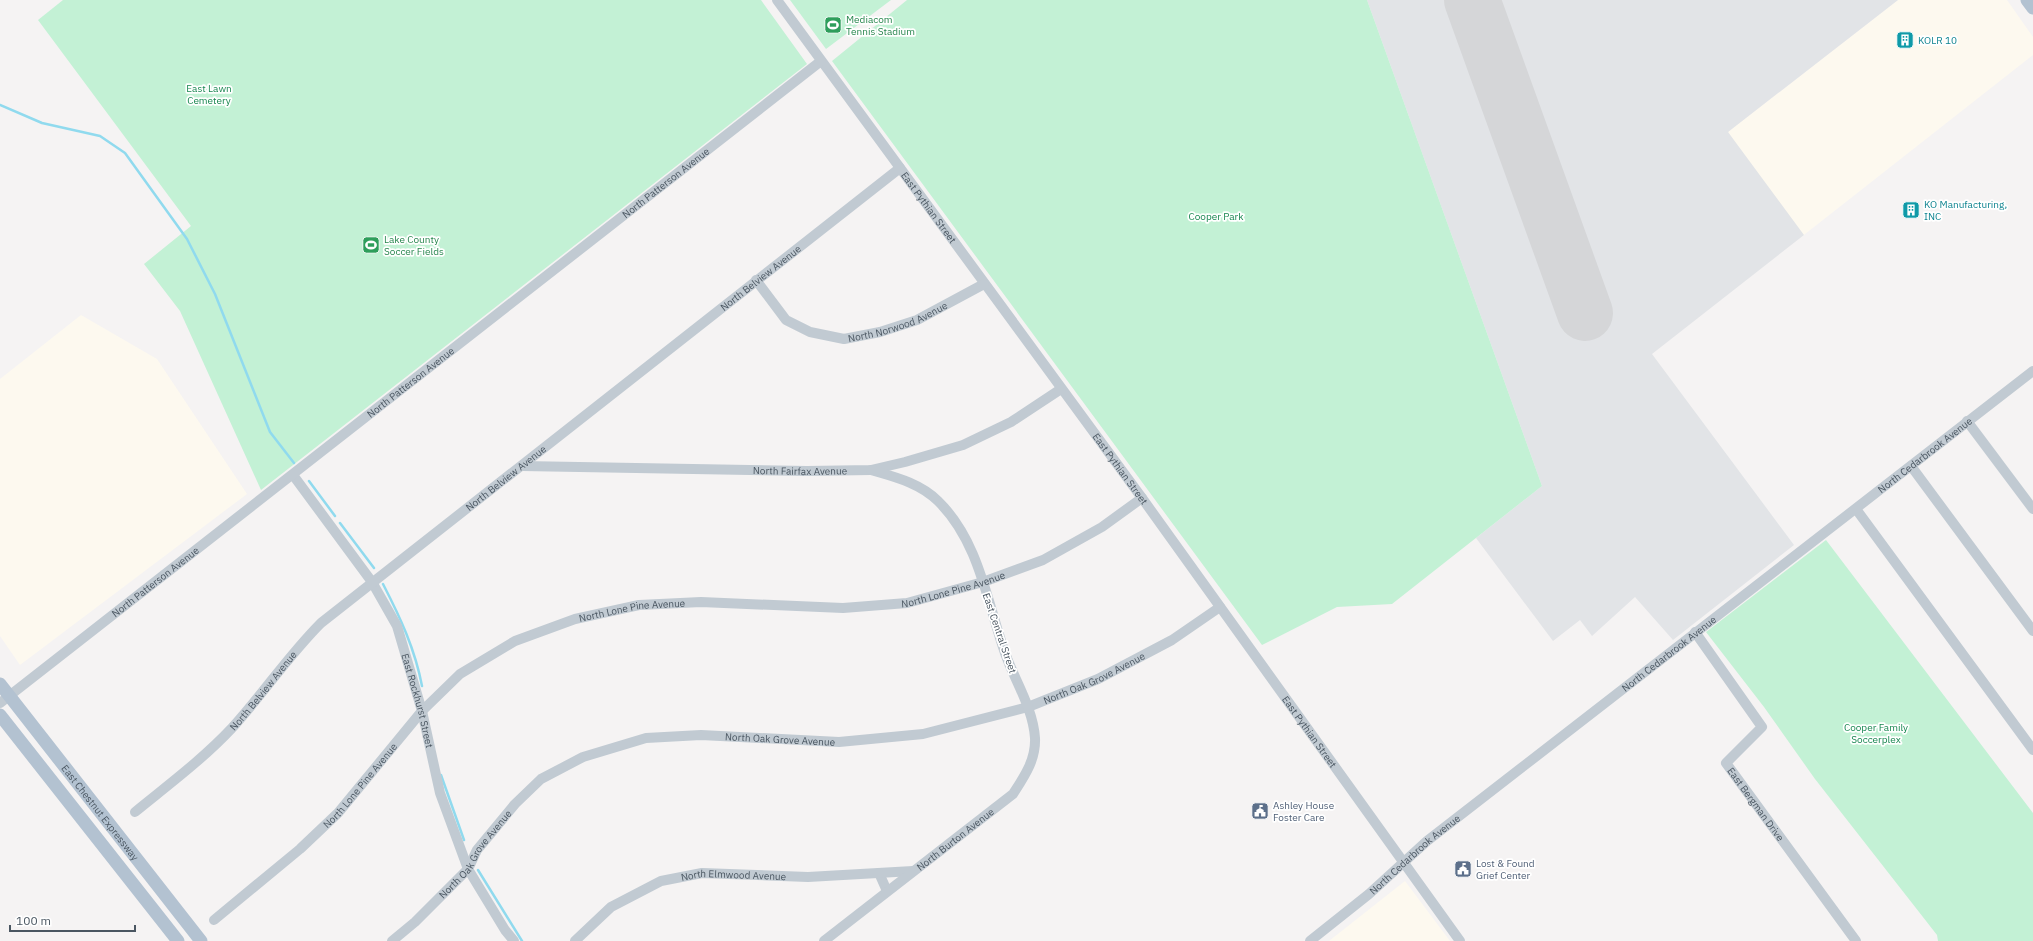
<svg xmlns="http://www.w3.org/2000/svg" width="2033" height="941" font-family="'IBM Plex Sans',sans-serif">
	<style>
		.commercial { fill: #fdf9ef }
		.airport { fill: #e2e4e7 }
		.green { fill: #c3f1d5 }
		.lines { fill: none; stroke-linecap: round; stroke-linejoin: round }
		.stream { stroke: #90daee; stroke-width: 2.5 }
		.runway { stroke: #d5d6d8; stroke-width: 56 }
		.minor { stroke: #c1cad2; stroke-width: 10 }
		.major { stroke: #b3c2d1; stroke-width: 13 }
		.labels { text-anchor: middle; stroke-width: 3.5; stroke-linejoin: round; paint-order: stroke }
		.leisure-label { font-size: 10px; fill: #27864d; stroke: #fff; text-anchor: start }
		.culture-label { font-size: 10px; fill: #0d838f; stroke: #fff; text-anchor: start }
		.park-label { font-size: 10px; fill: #17864f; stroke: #fff }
		.street-label { font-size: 10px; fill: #4a5661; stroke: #fff }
		.service-label { font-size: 10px; fill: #4e5e75; stroke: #fff; text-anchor: start }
	</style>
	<rect width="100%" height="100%" fill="#f5f3f3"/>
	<path class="commercial" d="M1898 0H2007L2033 37V55L1800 238 1728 132Z
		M81 315 157 359 247 494 20 665 0 636V379Z
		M1405 881 1450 941H1329Z"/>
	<path class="airport" d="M1367 0H1898L1728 132 1804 235 1652 354 1794 545 1673 640 1635 597 1592 636 1580 620 1553 641 1476 538 1542 486Z"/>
	<path class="green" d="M63 0H761L807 64 261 490 180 311 144 264 191 226 38 20Z
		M790 0H891L826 49Z
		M907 0H1367L1542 486 1392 604 1337 607 1262 645 832 61Z
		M1826 540 2033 813V941H1938L1937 935 1815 779 1764 707 1706 632Z"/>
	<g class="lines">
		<path class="stream" d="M0 105 42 123 100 136 125 153 187 239 215 294 270 432 294 463
			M309 481 335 516
			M340 523 374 568
			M383 584C400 617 415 649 422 686
			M441 775 464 840
			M478 870 522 941"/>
		<path class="runway" d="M1472 0 1585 313"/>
		<g class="minor">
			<path id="s1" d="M777 0 1142 498 1460 941"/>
			<path id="s2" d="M756 280 786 320 810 332 844 339 880 332 917 320 984 284"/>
			<path d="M1967 421 2033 509"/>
			<path id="s3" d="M522 466 807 471 871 470 905 462 963 445 1011 422 1061 389"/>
			<path d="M1911 466 2033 631"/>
			<path id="s4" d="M293 475 372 582 397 626 422 711 440 793 468 869 505 930 514 941"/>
			<path d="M1856 509 2033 750"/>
			<path id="s5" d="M1695 632 1762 727 1726 763 1856 941"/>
			<path id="s6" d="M0 703 821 61"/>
			<path id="s7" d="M135 812C168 785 203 759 232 728 263 694 288 656 321 623L900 168"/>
			<path d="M879 873 887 891"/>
			<path id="s8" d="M214 920 300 849 338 813 422 711 460 674 515 641 575 619 639 605 701 602 843 608 907 603 983 582 1043 560 1102 527 1142 498"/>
			<path id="s9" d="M392 941 415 922 468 869 477 850 515 804 541 779 583 757 646 738 701 735 839 742 923 734 1028 707 1098 679 1172 640 1220 607"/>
			<path id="s10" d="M575 941 611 907 661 881 702 873 808 877 913 871"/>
			<path id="s11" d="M824 941 1013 794C1024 777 1036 760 1035 738 1033 708 1015 681 1005 653 987 602 979 541 938 501 920 483 895 477 871 470"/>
			<path id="s12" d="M1310 941 1369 894 1427 841 2033 371"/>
		</g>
		<g class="major">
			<path d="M2027 0 2033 8"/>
			<path id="s13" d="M0 684 201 941"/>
			<path d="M0 715 178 941"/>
		</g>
	</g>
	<defs>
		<symbol id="stadium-square" viewBox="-11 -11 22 22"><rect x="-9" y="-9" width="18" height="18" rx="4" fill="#2e9e5b" stroke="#fff"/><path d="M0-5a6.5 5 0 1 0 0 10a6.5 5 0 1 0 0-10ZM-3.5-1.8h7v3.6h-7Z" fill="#fff"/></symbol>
		<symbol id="building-square" viewBox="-11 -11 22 22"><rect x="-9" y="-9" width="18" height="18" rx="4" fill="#0f9aa8" stroke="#fff"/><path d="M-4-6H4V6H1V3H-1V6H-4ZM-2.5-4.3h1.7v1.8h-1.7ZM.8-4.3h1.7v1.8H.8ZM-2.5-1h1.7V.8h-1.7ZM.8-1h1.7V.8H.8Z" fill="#fff"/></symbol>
		<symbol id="civic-square" viewBox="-11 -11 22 22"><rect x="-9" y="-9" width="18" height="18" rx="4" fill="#5c6f8a" stroke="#fff"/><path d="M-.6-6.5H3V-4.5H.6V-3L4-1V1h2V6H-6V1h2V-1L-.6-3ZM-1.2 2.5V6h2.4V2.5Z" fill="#fff"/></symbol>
	</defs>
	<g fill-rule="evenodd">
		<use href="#stadium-square" x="823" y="15" width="20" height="20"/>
		<use href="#building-square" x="1895" y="30" width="20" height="20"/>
		<use href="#building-square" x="1901" y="200" width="20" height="20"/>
		<use href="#stadium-square" x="361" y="235" width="20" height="20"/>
		<use href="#civic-square" x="1250" y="801" width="20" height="20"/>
		<use href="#civic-square" x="1453" y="859" width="20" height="20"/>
	</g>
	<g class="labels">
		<g class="leisure-label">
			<text x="846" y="23">Mediacom<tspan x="846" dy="12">Tennis Stadium</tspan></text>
			<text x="384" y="243">Lake County<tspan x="384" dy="12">Soccer Fields</tspan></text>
		</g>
		<g class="culture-label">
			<text x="1918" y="44">KOLR 10</text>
			<text x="1924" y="208">KO Manufacturing,<tspan x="1924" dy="12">INC</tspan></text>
		</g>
		<g class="park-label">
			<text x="209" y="92">East Lawn<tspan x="209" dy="12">Cemetery</tspan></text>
			<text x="1216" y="220">Cooper Park</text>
			<text x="1876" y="731">Cooper Family<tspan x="1876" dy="12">Soccerplex</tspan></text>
		</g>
		<g class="street-label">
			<text dy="4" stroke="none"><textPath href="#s6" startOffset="845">North Patterson Avenue</textPath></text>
			<text dy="4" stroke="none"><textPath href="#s1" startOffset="257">East Pythian Street</textPath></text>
			<text dy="4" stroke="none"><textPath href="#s7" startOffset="825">North Belview Avenue</textPath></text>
			<text dy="4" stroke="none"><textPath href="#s2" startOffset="168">North Norwood Avenue</textPath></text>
			<text dy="4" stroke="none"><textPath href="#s6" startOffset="521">North Patterson Avenue</textPath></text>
			<text dy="4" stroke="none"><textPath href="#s12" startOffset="784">North Cedarbrook Avenue</textPath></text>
			<text dy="4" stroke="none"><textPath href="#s1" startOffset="581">East Pythian Street</textPath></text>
			<text dy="4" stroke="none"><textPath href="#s3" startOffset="278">North Fairfax Avenue</textPath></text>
			<text dy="4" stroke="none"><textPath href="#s7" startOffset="501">North Belview Avenue</textPath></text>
			<text dy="4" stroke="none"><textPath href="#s6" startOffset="197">North Patterson Avenue</textPath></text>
			<text dy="4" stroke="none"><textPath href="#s8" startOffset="859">North Lone Pine Avenue</textPath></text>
			<text dy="4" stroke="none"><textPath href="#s8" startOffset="535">North Lone Pine Avenue</textPath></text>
			<text transform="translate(1000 633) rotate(71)" y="4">East Central Street</text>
			<text dy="4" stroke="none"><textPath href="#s12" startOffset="460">North Cedarbrook Avenue</textPath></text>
			<text dy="4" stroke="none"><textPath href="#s9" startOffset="793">North Oak Grove Avenue</textPath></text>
			<text dy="4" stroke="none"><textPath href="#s7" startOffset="177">North Belview Avenue</textPath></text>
			<text dy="4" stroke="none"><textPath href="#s4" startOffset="261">East Rockhurst Street</textPath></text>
			<text dy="4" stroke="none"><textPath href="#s1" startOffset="905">East Pythian Street</textPath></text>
			<text dy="4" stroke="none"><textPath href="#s9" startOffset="469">North Oak Grove Avenue</textPath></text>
			<text dy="4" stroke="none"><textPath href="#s8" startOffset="199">North Lone Pine Avenue</textPath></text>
			<text dy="4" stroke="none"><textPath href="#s5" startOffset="218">East Bergman Drive</textPath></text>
			<text dy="4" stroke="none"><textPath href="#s13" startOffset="163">East Chestnut Expressway</textPath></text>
			<text dy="4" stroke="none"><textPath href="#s11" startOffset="166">North Burton Avenue</textPath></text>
			<text dy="4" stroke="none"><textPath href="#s9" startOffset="121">North Oak Grove Avenue</textPath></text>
			<text dy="4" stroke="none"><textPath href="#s12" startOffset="136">North Cedarbrook Avenue</textPath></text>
			<text dy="4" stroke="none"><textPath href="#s10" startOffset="179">North Elmwood Avenue</textPath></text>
		</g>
		<g class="service-label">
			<text x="1273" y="809">Ashley House<tspan x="1273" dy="12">Foster Care</tspan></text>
			<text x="1476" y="867">Lost &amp; Found<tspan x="1476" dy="12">Grief Center</tspan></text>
		</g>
	</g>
	<path d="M10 925v6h125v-6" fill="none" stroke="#4a5661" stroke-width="2"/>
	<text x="16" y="925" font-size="12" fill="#4a5661" stroke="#ffffff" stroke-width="3" paint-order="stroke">100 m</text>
</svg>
